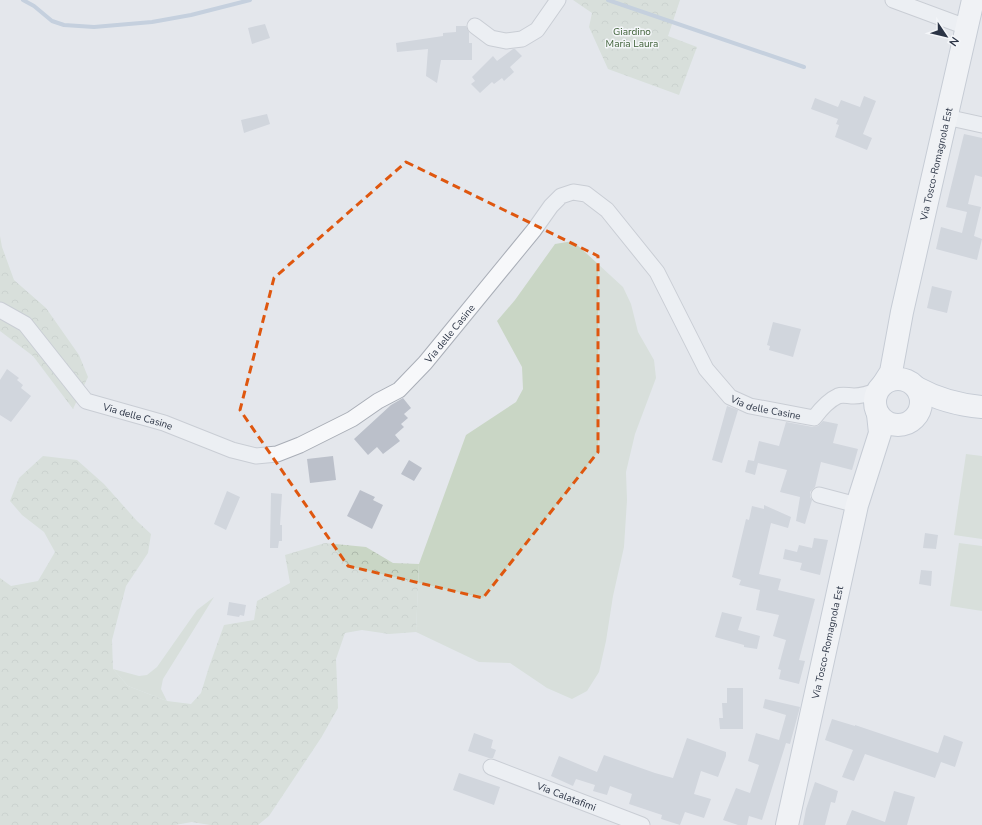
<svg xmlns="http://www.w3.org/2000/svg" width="982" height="825" font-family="'Nunito Sans',sans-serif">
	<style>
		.grass { fill: #c9d6c5 }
		.forest { fill: url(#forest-crowns) }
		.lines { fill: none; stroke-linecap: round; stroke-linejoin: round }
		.stream { stroke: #9fb4cc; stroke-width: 4 }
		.building { fill: #bbc0ca }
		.minor-casing { stroke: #a9aeb7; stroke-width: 17 }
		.primary-casing { stroke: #a3abb8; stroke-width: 24 }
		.minor { stroke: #f7f8fa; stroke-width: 15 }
		.primary { stroke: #fff; stroke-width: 22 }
		.marked { fill: none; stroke: #df570f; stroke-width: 3; stroke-dasharray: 8 5; stroke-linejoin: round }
		.labels { text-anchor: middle; stroke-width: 3; stroke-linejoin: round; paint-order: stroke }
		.park-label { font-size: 10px; fill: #3f6138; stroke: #f4f6f9 }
		.street-label { font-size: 10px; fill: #2b3445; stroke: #f4f6f9 }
	</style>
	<defs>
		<pattern id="forest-crowns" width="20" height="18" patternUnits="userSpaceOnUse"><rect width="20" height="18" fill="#c9d6c5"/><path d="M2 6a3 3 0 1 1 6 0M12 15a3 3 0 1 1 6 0" fill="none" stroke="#adb8ab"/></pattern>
	</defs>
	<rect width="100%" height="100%" fill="#e4e7ec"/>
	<path class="grass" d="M573 241 623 287 631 304 638 332 654 360 656 378 635 434 626 472 627 500 624 547 613 596 606 641 599 672 587 691 572 699 547 688 510 663 479 662 416 632 419 564 466 435 516 402 523 389 522 367 497 321 515 300 555 244Z
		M966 454 982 456V539L954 535Z
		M959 543 982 546V611L950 606Z
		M214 597 163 679 161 689 167 701 128 686 113 669 139 676 147 675 157 667 197 610Z"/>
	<path class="forest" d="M573 0H680L668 36 697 47 679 95 608 69 589 27 592 13Z
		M0 236 2 247 14 280 46 308 79 355 88 377 73 409 33 356 0 331Z
		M43 456 77 460 104 484 137 521 151 534 148 553 126 586 112 640 113 669 128 686 167 701 191 704 201 693 209 667 224 625 254 620 257 601 290 583 285 555 325 543 366 547 393 563 419 564 416 632 389 634 362 630 345 633 336 659 338 708 321 738 269 816 258 825H210L192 822 175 825H0V578L11 586 38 581 55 552 44 532 22 515 10 501 19 478Z"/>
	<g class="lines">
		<path class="stream" d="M23 0 34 6 52 21 64 25 94 27 152 22 191 15 250 0
			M608 0 804 67"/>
	</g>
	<path class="building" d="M265 24 270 38 252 44 248 28Z
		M456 26H466L469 32V43H472V60H441L437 83 426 76 428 49 397 52 396 43 443 36V33L456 32Z
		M513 49H515L522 56 510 67 514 72 504 81 502 78 494 84 492 82 480 93 471 84 475 81 472 77 493 56 497 61Z
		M864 96 876 101 863 134 872 138 867 150 835 137 839 125 836 124 838 119 811 109 815 98 838 107 841 100 860 107Z
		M267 114 270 124 244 133 241 120Z
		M964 134 982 138V177L975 175 968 204 981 207 974 236 982 239 977 260 936 249 941 227 962 233 967 212 946 207Z
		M932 286 952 291 947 313 927 308Z
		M773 322 801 329 793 357 769 350 770 346 767 345Z
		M7 369 19 378 17 380 23 385 21 388 31 396 11 422 0 415V380Z
		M403 398 411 408 404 414 408 418 401 424 404 427 395 435 400 441 383 454 377 447 368 455 354 439 391 405Z
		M727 406 738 410 722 463 712 460Z
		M823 421 838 424 833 443 858 449 852 470 821 462 815 487 810 492V497L812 500 805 524 796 521 800 497 780 492 787 470 758 463 755 475 745 472 748 460 754 461 759 441 779 446 786 422 813 427 818 426Z
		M333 456 336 480 310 483 307 459Z
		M409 460 422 468 414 481 401 474Z
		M360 490 375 497 373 500 383 505 372 529 347 516Z
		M227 491 240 497 226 530 214 524Z
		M271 493 282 494 280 525H282V541H279L278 548H270Z
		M764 505 791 517 788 528 771 523 759 574 781 579 778 590 815 599 799 660 805 661 799 684 779 679 781 670 778 669 786 640 773 636 779 615 756 610 760 590 739 585 741 580 732 577 746 519 749 520 752 506 764 509Z
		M925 533 938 535 936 549 923 548Z
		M814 538 828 540 820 575 800 570 802 563 783 559 785 549 797 552 799 545 812 548Z
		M921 570 932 571 931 586 919 584Z
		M229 602 246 605 244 616 240 615 239 617 227 615Z
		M722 612 742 617 738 630 760 636 757 649 744 647V645L715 637Z
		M727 688H743V729H720L719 718H723L722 703H727Z
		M765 699 800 707 790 744 786 743 762 820 749 816 747 825H738L723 820 736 788 750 793 759 765 748 761 756 733 779 740 786 715 763 708Z
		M832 719 855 726V725L938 753 944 735 963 742 955 767 941 762 935 778 865 754 854 781 842 777 853 750 825 740Z
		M474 733 493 740 491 748 496 750 493 758H489L468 751Z
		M687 738 726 752V756L718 777 701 771 694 794 711 799 704 818 685 812 680 825 661 819 662 815 629 804 632 794 610 786 607 795 593 791 595 785 576 779 573 786 551 776 559 756 597 772 604 755 655 773 673 778Z
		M459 773 500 787 494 805 453 790Z
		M815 782 838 791 835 803 831 802 825 825H803L806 809Z
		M894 791 915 797 907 825H846L852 810 885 822Z"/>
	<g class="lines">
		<defs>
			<g id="minor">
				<path d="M893 0 966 27"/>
				<path d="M475 26 491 38 506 41 522 39 537 30 558 0"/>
				<path d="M946 117 982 125"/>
				<path id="s1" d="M0 310 25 324 86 401 164 423 232 450 256 456 277 454 300 445 352 419 378 401 399 390 425 363 534 230 551 206 561 196 573 192 586 194 607 210 657 272 706 369 730 397 750 406 814 418C820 410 829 400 838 396 843 394 848 396 854 396 863 396 871 393 879 390"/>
				<path d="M819 495 857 505"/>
				<path id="s2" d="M491 767 642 825"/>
			</g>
			<g id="primary">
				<circle cx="898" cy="402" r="23"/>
				<path id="s3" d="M884 383 891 372 902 312 973 0"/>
				<path d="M917 388C937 399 959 405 982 407"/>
				<path id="s4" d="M787 825 857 505 880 433 878 414"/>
			</g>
		</defs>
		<use href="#minor" class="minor-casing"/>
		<use href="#primary" class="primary-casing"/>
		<use href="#minor" class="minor"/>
		<use href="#primary" class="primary"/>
	</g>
	<path d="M0 0H982V825H0ZM406 162 598 256V452L483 598 348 566 240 410 274 278Z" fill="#e4e7ec" fill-opacity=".55" fill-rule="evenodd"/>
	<path class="marked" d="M406 162 598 256V452L483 598 348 566 240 410 274 278Z"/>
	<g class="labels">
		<g class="park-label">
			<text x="632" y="35">Giardino<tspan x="632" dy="12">Maria Laura</tspan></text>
		</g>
		<g class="street-label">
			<text dy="4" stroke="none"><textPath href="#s3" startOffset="226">Via Tosco-Romagnola Est</textPath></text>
			<text dy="4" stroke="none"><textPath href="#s1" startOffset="541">Via delle Casine</textPath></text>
			<text dy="4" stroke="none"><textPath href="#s1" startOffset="1033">Via delle Casine</textPath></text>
			<text dy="4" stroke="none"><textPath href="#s1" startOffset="181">Via delle Casine</textPath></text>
			<text dy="4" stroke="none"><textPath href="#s4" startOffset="187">Via Tosco-Romagnola Est</textPath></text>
			<text dy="4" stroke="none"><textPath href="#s2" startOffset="81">Via Calatafimi</textPath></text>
		</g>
	</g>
	<g transform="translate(946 36) rotate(125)" stroke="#f4f6f9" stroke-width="3" paint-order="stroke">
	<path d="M0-3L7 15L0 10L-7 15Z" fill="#2b3445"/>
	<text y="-6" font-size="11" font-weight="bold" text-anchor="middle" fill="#2b3445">N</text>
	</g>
</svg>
